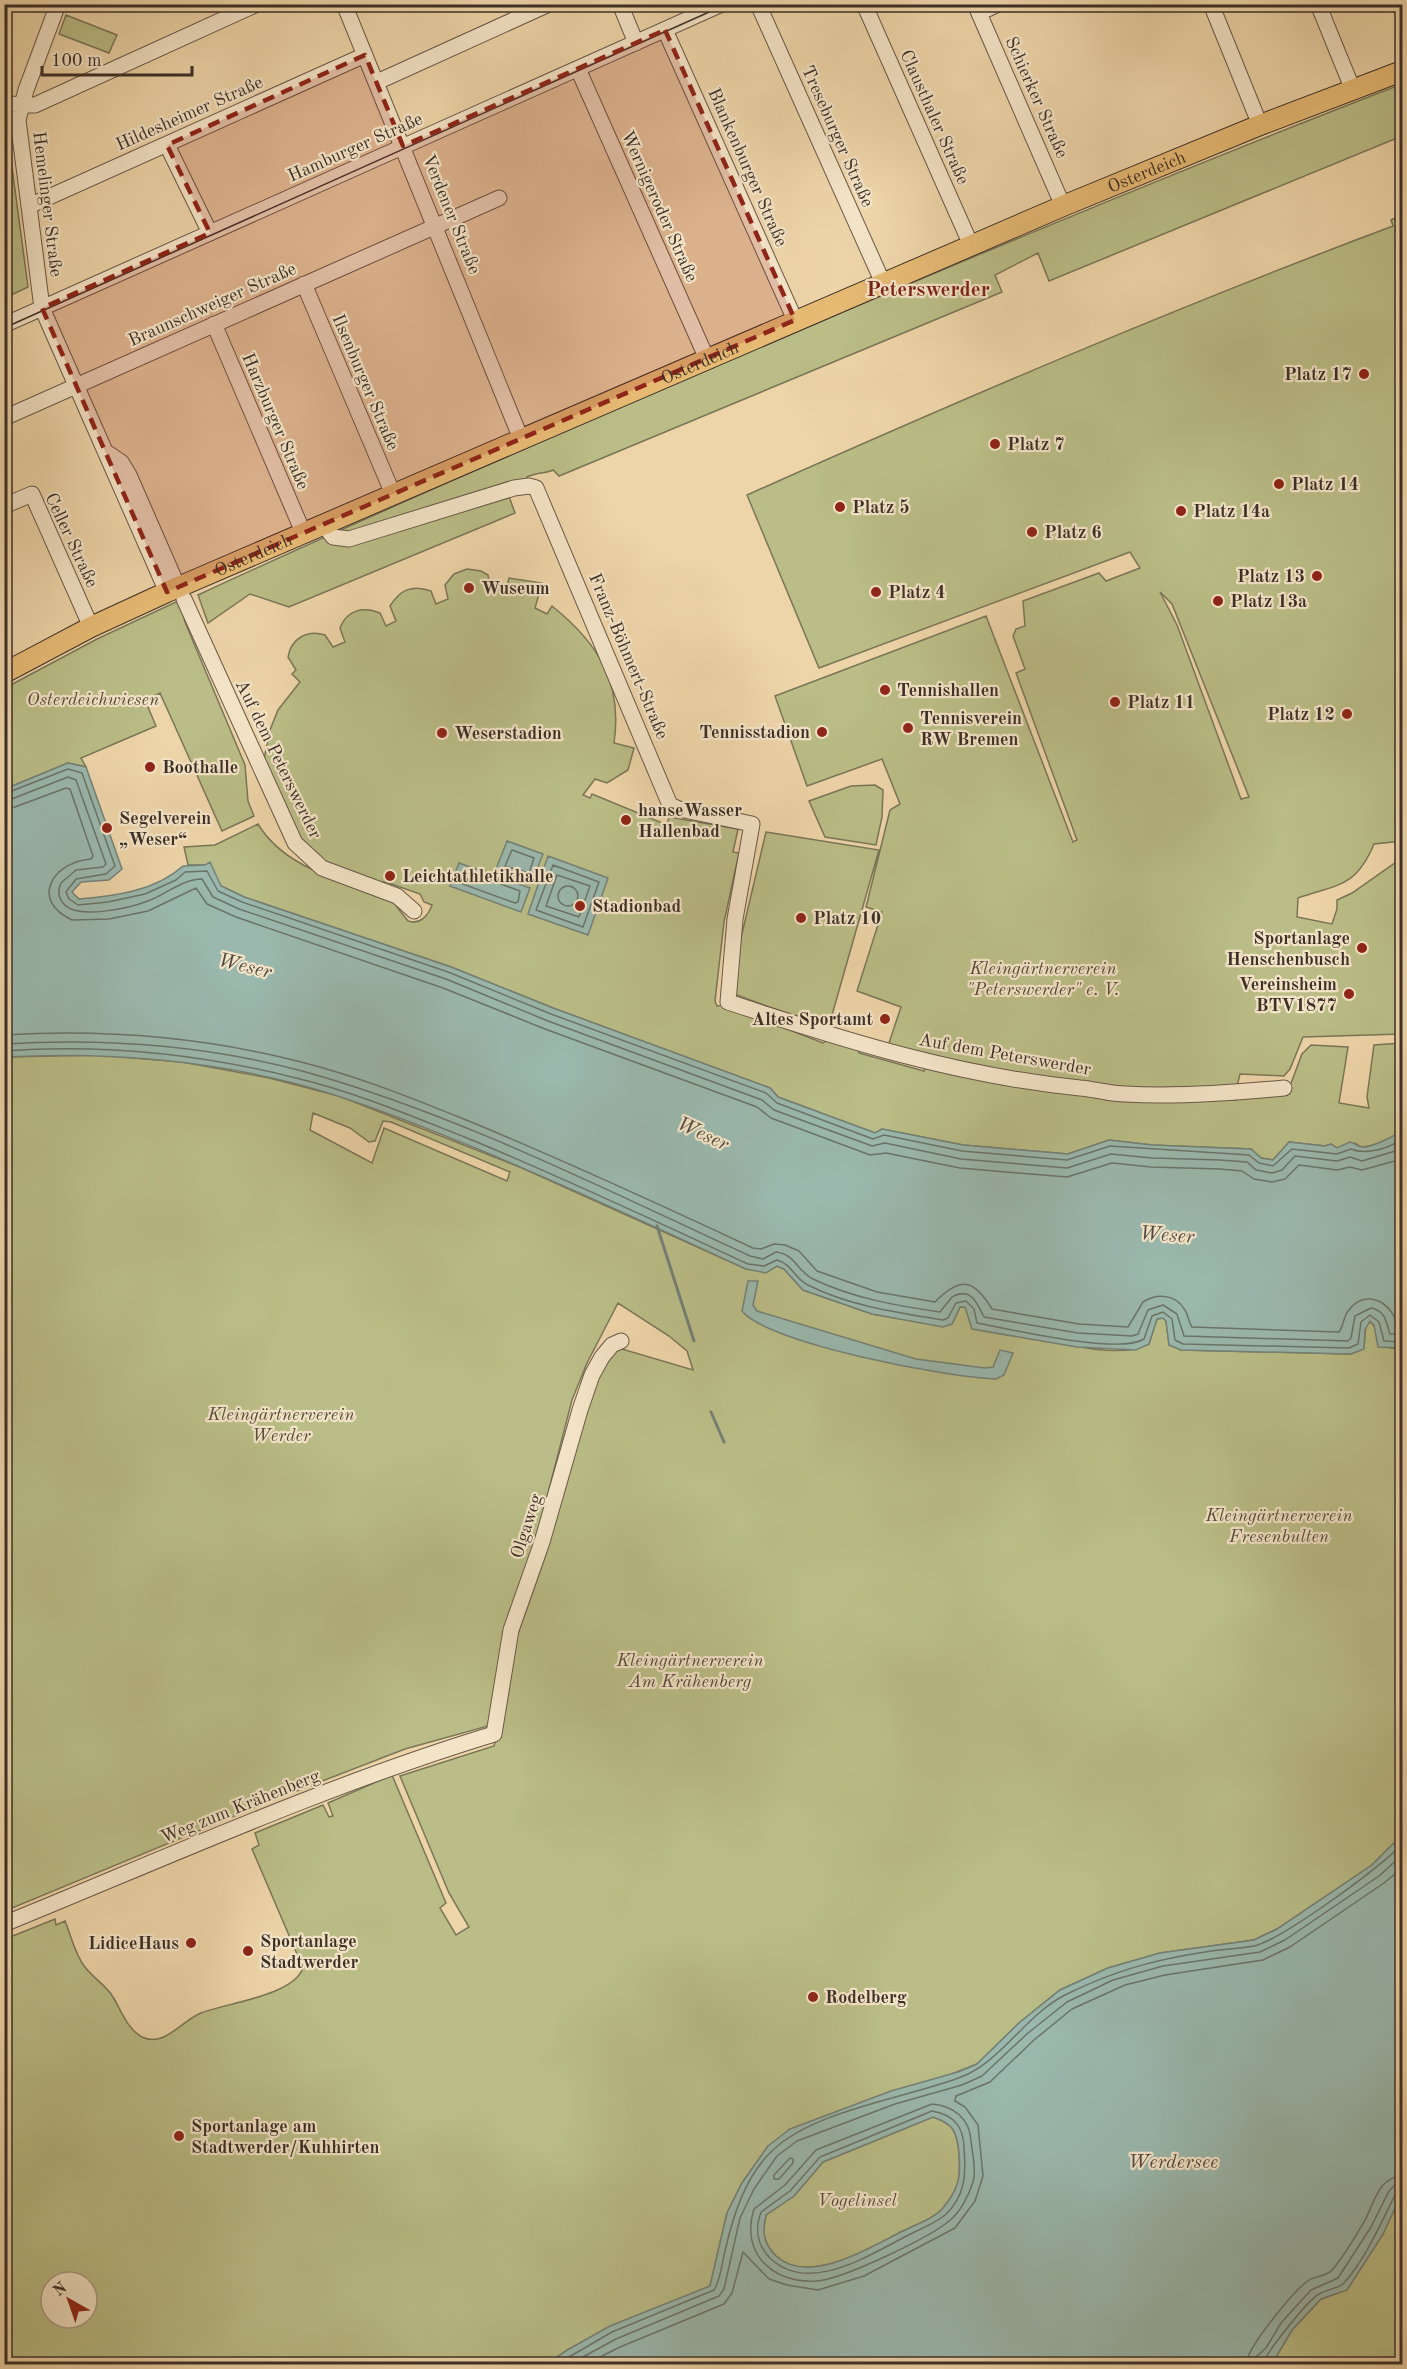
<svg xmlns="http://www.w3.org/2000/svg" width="1407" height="2369" font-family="'Old Standard TT',serif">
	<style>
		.green { fill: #babd87; stroke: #7a7658; stroke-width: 1.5; fill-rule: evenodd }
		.water { fill: #9ab8ad; stroke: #748178; stroke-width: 1.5; fill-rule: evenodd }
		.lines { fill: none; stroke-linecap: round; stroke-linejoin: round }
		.shore { stroke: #6a746a; stroke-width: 1.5 }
		.stream { stroke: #748178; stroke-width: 3 }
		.minor-casing { stroke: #685848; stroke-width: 17 }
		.major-casing { stroke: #3b2f28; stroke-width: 22 }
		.minor { stroke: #f4e4c7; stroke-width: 15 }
		.major { stroke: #e7ba74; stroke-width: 20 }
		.tram { stroke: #3b2f28; stroke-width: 1.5 }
		.marked { fill: #8f2418; fill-opacity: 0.2; stroke: #8f2418; stroke-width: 4.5; stroke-dasharray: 12 8; stroke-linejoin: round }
		.poi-dot { fill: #8f2418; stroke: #f4e4c7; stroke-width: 2 }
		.labels { text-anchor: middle; stroke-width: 4.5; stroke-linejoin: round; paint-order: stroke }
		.street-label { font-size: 18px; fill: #3b2f28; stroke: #f4e4c7 }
		.poi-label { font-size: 18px; font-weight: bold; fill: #3b2f28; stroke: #f4e4c7; text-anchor: start }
		.park-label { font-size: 18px; font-style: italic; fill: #544b3b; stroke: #f4e4c7 }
		.water-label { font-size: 20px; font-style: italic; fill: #4e4a43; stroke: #f4e4c7 }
		.quarter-label { font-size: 21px; font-weight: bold; fill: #7a1f14; stroke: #f4e4c7 }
	</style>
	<rect width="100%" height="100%" fill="#eed5a9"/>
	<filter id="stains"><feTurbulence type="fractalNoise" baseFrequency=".00333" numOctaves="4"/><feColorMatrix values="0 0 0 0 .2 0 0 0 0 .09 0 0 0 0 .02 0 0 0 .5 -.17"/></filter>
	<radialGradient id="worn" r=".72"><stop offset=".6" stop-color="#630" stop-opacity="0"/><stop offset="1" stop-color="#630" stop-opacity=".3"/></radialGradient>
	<path class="green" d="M66 15 117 35 109 53 59 34Z
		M1402 84V136L1049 281 1038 253 995 275 1002 292 559 476 553 470C544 474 537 472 527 477L531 486 507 491 515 513 289 607 250 594 208 623 198 595C359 520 522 450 685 379 923 277 1161 177 1402 84Z
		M5 142 9 145 28 287 5 298Z
		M1402 215V841L1374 844C1356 887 1339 884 1298 898L1297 917 1332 924 1337 909V900L1352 893 1402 858V1034L1303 1037 1290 1069 1284 1076 1240 1074 1237 1086 1230 1087 1118 1088 1040 1080 887 1049 901 1007 857 991 882 912 866 907 890 810 900 804 882 759 807 786 775 696 986 616 1073 842 1077 840 1016 673 1025 669 1013 636 1016 629 1025 626 1023 601 1099 573 1106 581 1140 568 1130 552 819 668 747 495C960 400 1174 308 1393 226L1391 220ZM1160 592 1172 604 1249 797 1241 799 1177 625Z
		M467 569 481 571 488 575 491 590H506L509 578 542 583 535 608 547 614 552 606C598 643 623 682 614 743L634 748 628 770 607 783 595 779 583 795 590 798 592 794 667 825 669 817 738 829 733 852 739 853 724 922 715 1001 717 1006 725 1005 823 1043 828 1039 859 1049V1053L924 1071 925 1068 1143 1101 1237 1100V1096L1287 1094 1302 1054 1311 1045 1348 1047 1339 1103 1369 1108 1367 1097 1374 1045 1402 1043V1130C1391 1139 1376 1146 1361 1147L1355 1143 1337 1148 1331 1144 1325 1146 1289 1142 1273 1160 1261 1158 1251 1149 1152 1145 1109 1140 1068 1154 963 1145 882 1129 875 1133 778 1097 770 1088 553 1008 451 967 244 897 221 886 205 865H188L184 847 215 845 258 824C285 869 342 880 387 898L394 903 408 921C420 925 428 916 432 905L424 902 420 894 386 882H370L306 855 264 759 270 730 278 710 300 682 292 674 296 670 288 657C291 639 307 629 325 635L333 647 345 642 340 628C347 610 363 606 380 613L386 626 396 621 390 606C400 590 412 584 431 591L436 604 448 599 445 585 454 574Z
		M180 600 185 622 245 765 248 801 254 816 222 831 160 693 145 700 156 726 81 758 86 767 68 763 5 789V688L97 639Z
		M875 785 883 790 882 817 876 845 825 837 809 801 851 786Z
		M766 832 879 850 828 1029 734 994 736 959Z
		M98 1055 182 1062 269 1078 339 1096 522 1168 746 1269H772L777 1266 784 1269 803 1290 872 1314 943 1326 952 1324 960 1307H966L968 1312C1015 1327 1104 1366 1149 1344L1157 1319 1163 1318 1166 1321 1169 1345 1181 1350 1351 1354 1364 1348 1366 1324 1371 1322 1390 1348H1402V1835L1372 1865 1277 1929 1254 1940 1160 1953 1108 1968 1060 1990 1019 2023 977 2064 768 2146 742 2183 727 2213 710 2286 569 2349 547 2364H5V1939L55 1919 56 1925 65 1921C71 1935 75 1955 85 1967 93 1978 107 1986 113 1997 121 2010 127 2029 142 2037 164 2048 181 2021 201 2013 226 2003 293 1996 303 1968L252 1849 259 1845 255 1833 323 1805 329 1817 333 1816 328 1803 392 1775 446 1903 440 1908 456 1935 469 1927 449 1893 400 1776 494 1746 502 1718 513 1648 546 1554 596 1378 615 1351 622 1349 693 1370 687 1351 669 1336 618 1303 587 1363 572 1400 488 1726 405 1749 268 1802 5 1911V1057ZM313 1113 350 1128 369 1142 375 1141 383 1121 391 1122 510 1172 507 1181 384 1128 372 1163 310 1130ZM51 2282H87V2318H51Z
		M933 2117C954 2124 957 2132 959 2153 961 2177 959 2189 943 2208 934 2219 912 2226 899 2233 869 2248 808 2286 776 2256 763 2243 762 2232 766 2215L794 2196 823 2162Z
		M1402 2193V2364H1266L1276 2357 1292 2330 1321 2299 1347 2290 1383 2234Z"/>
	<path class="water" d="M68 763 86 767 122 869 109 880 81 882 72 892 79 899C115 896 155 891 183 866L205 865 210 862 221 886 244 897 451 967 553 1008 770 1088 778 1097 875 1133 882 1129 963 1145 1068 1154 1109 1140 1152 1145 1251 1149 1261 1158 1273 1160 1289 1142 1325 1146 1331 1144 1337 1148 1350 1142C1355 1143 1358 1147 1363 1147 1373 1147 1395 1136 1402 1130V1348L1378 1347 1374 1325 1370 1321 1365 1330 1364 1349 1351 1354 1181 1350 1169 1345 1166 1321 1163 1318 1157 1319 1149 1344 1136 1350 1077 1347 972 1329 965 1307H960L952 1324 943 1327 872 1314 803 1290 784 1269 777 1266 766 1273 746 1269C656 1227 565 1185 473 1147 415 1124 357 1100 297 1084 202 1059 103 1052 5 1057V789Z
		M507 841 543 854 532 882 496 869Z
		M548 856 608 878 588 935 528 914Z
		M459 863 530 888 521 912 450 886Z
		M748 1281H758L753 1305 757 1311 916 1359 985 1368 993 1367 1000 1350 1013 1353 1004 1375 996 1379C950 1378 769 1344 742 1311Z
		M1402 1835V2193L1383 2234 1347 2290 1321 2299 1292 2330 1276 2357 1266 2364H547L569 2349 610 2326 710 2286 727 2213 742 2183 768 2146 790 2129 891 2091 958 2072 977 2064 1019 2023 1060 1990 1108 1968 1160 1953 1254 1940 1277 1929 1372 1865ZM933 2117C954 2124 957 2132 959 2153 961 2177 959 2189 943 2208 934 2219 912 2226 899 2233 869 2248 808 2286 776 2256 763 2243 762 2232 766 2215L794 2196 823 2162Z"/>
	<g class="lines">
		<path class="shore" d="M4 794 68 769 82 773 115 866 106 874 76 879 66 892 69 899 78 905 108 902 145 894 176 880 185 872 207 871 218 891 242 902 448 972 551 1014 766 1093 777 1103 873 1139 884 1135 962 1151 1067 1160 1110 1146 1249 1155 1259 1163 1273 1166 1292 1149 1337 1154 1351 1149C1364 1155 1393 1149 1402 1137
			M4 802 68 777 76 780 106 864 103 867 76 870 61 883C58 890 58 898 64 904 77 920 130 908 148 901 166 894 183 879 202 879L213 897 239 909 446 979 548 1021 762 1100 774 1110 872 1146 885 1143 961 1159 1067 1168 1111 1154 1152 1158 1220 1160 1247 1162 1256 1170 1272 1173 1282 1170 1295 1156 1337 1161 1350 1157 1362 1161 1402 1149
			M4 811 66 788 70 789 93 856 91 859C53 862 29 900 72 920L109 919 148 911 196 888 207 904 236 917 443 988 545 1029 757 1107 771 1118 870 1155 886 1153 960 1168 1067 1177 1112 1163 1151 1167 1220 1169 1242 1171 1254 1179 1272 1182 1285 1179 1299 1165 1337 1170 1350 1167 1362 1170 1402 1159
			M512 850 534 858 529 873 505 866Z
			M553 865 599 882 583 927 536 910Z
			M465 871 520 891 518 902 515 903 460 883 461 873Z
			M557 875 590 886 579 917 546 906Z
			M558 896a10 10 0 1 1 20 0a10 10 0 1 1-20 0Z
			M4 1035C104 1029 204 1037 301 1062 361 1077 419 1101 476 1124 570 1163 661 1205 753 1248L761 1249 774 1244 785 1245 799 1251 817 1271 877 1292 935 1302C961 1276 974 1279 992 1309L1079 1324 1128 1327 1143 1302C1157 1293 1176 1294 1185 1310 1189 1316 1188 1322 1192 1327L1339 1332C1344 1326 1343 1316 1349 1310 1366 1288 1391 1302 1397 1324L1402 1325
			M4 1044C104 1038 205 1045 302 1071 455 1113 606 1190 750 1256L763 1259 776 1252C795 1254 798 1272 813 1279 852 1298 898 1306 940 1312L952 1297C972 1286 977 1304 984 1317L1078 1333 1132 1336 1138 1334 1148 1310 1163 1305 1177 1314 1184 1336 1348 1341 1351 1338 1355 1316 1371 1308C1386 1311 1386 1322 1390 1334H1402
			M4 1051C102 1044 201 1054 296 1078 355 1092 411 1116 467 1138 562 1177 655 1221 748 1264L764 1266 777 1260C792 1264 795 1279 808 1285 849 1306 899 1313 943 1320L948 1318 956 1303 966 1301 974 1309 977 1323C1009 1329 1119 1355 1144 1339L1152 1316 1163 1312 1172 1319 1175 1340 1183 1344 1349 1348 1358 1344 1361 1322 1370 1315 1379 1322 1384 1341 1402 1342
			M932 2104C954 2106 970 2119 971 2141 972 2153 977 2170 973 2182 969 2195 960 2213 949 2221 929 2238 841 2280 816 2281 772 2284 740 2252 754 2209L785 2185 816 2150Z
			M932 2111C954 2115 963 2126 964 2147 966 2173 966 2196 945 2215 933 2225 915 2231 901 2239 864 2258 807 2294 770 2258 756 2244 755 2229 761 2212L790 2191 820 2157Z
			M790 2158 793 2159V2163L779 2179H774V2175Z
			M557 2364 612 2332 714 2290C721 2279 722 2263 725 2251 733 2216 745 2176 773 2150 815 2110 907 2098 961 2077 1000 2063 1027 2013 1067 1994 1114 1971 1153 1960 1205 1952 1221 1949 1238 1949 1254 1946 1281 1940 1383 1866 1402 1844
			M570 2364 616 2339 719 2296 724 2289 740 2218 754 2189 777 2156 797 2141 895 2104 962 2085 982 2076 1028 2033 1067 2002 1113 1980 1163 1966 1260 1952 1285 1940 1379 1876 1402 1855
			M586 2364 620 2347 724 2304 732 2293 743 2252 769 2279 787 2285 818 2290 864 2276 955 2228 975 2201 983 2176 978 2125 965 2107 955 2101 956 2096 990 2082 1034 2040 1072 2009 1125 1985 1165 1975 1263 1960 1290 1947 1384 1883 1402 1868
			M1246 2364C1247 2348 1294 2290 1309 2280 1316 2276 1328 2276 1333 2269 1345 2255 1355 2237 1364 2222 1374 2204 1378 2177 1402 2176
			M1256 2364 1257 2356 1266 2348 1281 2323 1311 2290 1338 2278 1371 2227 1389 2191 1394 2186 1402 2185
			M1263 2364C1264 2355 1309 2299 1319 2294 1327 2289 1338 2289 1344 2283 1366 2258 1380 2225 1395 2195L1402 2192"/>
		<path class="stream" d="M657 1226 694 1341
			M711 1412 724 1442"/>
		<defs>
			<path id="minor" d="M58 4 26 90 18 120 42 308 167 592
				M344 4 521 439
				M620 4 636 43
				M758 4 883 283
				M864 4 971 245
				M975 4 1063 206
				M1211 4 1260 125
				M1318 4 1353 90
				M979 13 998 4
				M665 30 795 320
				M578 69 707 359
				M377 82 549 4
				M4 104 35 105 257 4
				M167 145 210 233
				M29 206 365 55
				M304 284 393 494
				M214 324 303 532
				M4 325 722 4
				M4 418 499 198
				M109 454 121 462 129 475 174 578
				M4 506 32 494 91 627
				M323 524 333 537 349 539 514 488 529 486 536 488 670 805 679 809 752 824 735 919 728 1002C844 1040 958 1076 1080 1088 1095 1089 1110 1094 1125 1094 1177 1097 1232 1093 1284 1088
				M184 599 295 843 322 868 397 896 414 911
				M4 1924C166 1858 326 1785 494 1734L511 1630 542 1542 580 1410 592 1375 602 1357 612 1345 621 1341"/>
			<g id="major">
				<path id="s1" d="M4 673 91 627 167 592 1063 206 1260 125 1402 71"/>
			</g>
		</defs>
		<use href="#minor" class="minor-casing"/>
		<use href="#major" class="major-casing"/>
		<use href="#minor" class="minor"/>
		<use href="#major" class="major"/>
		<path class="tram" d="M4 328 727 4"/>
	</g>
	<path class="marked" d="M665 30 795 320 167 592 42 308 210 233 167 145 365 55 403 146Z"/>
	<g class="poi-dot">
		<circle cx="1364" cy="374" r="6"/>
		<circle cx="995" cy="444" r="6"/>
		<circle cx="1279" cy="484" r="6"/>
		<circle cx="840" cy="507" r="6"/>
		<circle cx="1181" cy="511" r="6"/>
		<circle cx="1032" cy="532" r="6"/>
		<circle cx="1317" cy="576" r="6"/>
		<circle cx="469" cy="588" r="6"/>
		<circle cx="876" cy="592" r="6"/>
		<circle cx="1218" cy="601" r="6"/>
		<circle cx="885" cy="690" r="6"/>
		<circle cx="1115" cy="702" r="6"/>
		<circle cx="1347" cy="714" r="6"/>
		<circle cx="908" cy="728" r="6"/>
		<circle cx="822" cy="732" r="6"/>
		<circle cx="442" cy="733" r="6"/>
		<circle cx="150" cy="767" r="6"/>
		<circle cx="626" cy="820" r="6"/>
		<circle cx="107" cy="828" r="6"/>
		<circle cx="390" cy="876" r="6"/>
		<circle cx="580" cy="906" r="6"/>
		<circle cx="801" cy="918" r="6"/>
		<circle cx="1362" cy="948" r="6"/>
		<circle cx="1349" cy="994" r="6"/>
		<circle cx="885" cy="1019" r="6"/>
		<circle cx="191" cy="1943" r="6"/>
		<circle cx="248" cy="1951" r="6"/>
		<circle cx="813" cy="1997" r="6"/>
		<circle cx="179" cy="2136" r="6"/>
	</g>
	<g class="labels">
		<g class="street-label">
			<text transform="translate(1037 97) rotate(66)" y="6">Schierker Straße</text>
			<text transform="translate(189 113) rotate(-24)" y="6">Hildesheimer Straße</text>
			<text transform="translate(935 117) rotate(66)" y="6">Clausthaler Straße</text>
			<text transform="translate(838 136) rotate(66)" y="6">Treseburger Straße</text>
			<text transform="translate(355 147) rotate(-24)" y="6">Hamburger Straße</text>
			<text transform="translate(748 167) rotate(66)" y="6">Blankenburger Straße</text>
			<text dy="6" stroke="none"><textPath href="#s1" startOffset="1248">Osterdeich</textPath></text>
			<text transform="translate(48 204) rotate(83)" y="6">Hemelinger Straße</text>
			<text transform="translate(660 206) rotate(66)" y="6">Wernigeroder Straße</text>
			<text transform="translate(452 214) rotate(68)" y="6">Verdener Straße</text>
			<text transform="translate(212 304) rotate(-24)" y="6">Braunschweiger Straße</text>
			<text dy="6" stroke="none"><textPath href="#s1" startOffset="762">Osterdeich</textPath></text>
			<text transform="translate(366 382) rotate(67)" y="6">Ilsenburger Straße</text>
			<text transform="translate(276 421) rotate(67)" y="6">Harzburger Straße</text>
			<text transform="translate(72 540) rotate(65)" y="6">Celler Straße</text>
			<text dy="6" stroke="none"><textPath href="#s1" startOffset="276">Osterdeich</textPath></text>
			<text transform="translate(629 656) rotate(67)" y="6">Franz-Böhmert-Straße</text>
			<text transform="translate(279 759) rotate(64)" y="6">Auf dem Peterswerder</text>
			<text transform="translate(1005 1054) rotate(10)" y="6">Auf dem Peterswerder</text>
			<text transform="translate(526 1526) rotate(-72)" y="6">Olgaweg</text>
			<text transform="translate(240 1806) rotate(-22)" y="6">Weg zum Krähenberg</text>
		</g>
		<g class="poi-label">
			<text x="1352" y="380" text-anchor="end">Platz 17</text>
			<text x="1007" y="450">Platz 7</text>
			<text x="1291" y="490">Platz 14</text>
			<text x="852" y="513">Platz 5</text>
			<text x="1193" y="517">Platz 14a</text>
			<text x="1044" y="538">Platz 6</text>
			<text x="1305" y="582" text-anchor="end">Platz 13</text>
			<text x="481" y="594">Wuseum</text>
			<text x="888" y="598">Platz 4</text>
			<text x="1230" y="607">Platz 13a</text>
			<text x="897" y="696">Tennishallen</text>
			<text x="1127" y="708">Platz 11</text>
			<text x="1335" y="720" text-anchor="end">Platz 12</text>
			<text x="920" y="724">Tennisverein<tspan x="920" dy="21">RW Bremen</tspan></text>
			<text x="810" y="738" text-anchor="end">Tennisstadion</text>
			<text x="454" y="739">Weserstadion</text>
			<text x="162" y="773">Boothalle</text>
			<text x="638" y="816">hanseWasser<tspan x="638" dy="21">Hallenbad</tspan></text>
			<text x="119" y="824">Segelverein<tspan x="119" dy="21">„Weser“</tspan></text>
			<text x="402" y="882">Leichtathletikhalle</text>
			<text x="592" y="912">Stadionbad</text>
			<text x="813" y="924">Platz 10</text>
			<text x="1350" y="944" text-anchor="end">Sportanlage<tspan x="1350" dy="21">Henschenbusch</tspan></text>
			<text x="1337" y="990" text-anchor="end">Vereinsheim<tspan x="1337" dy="21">BTV1877</tspan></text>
			<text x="873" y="1025" text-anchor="end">Altes Sportamt</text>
			<text x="260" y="1947">Sportanlage<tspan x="260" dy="21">Stadtwerder</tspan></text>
			<text x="179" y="1949" text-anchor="end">LidiceHaus</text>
			<text x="825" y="2003">Rodelberg</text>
			<text x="191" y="2132">Sportanlage am<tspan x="191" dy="21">Stadtwerder/Kuhhirten</tspan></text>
		</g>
		<g class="park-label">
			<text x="93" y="705">Osterdeichwiesen</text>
			<text x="1043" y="974">Kleingärtnerverein<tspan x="1043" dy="21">"Peterswerder" e. V.</tspan></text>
			<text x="281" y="1420">Kleingärtnerverein<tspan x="281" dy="21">Werder</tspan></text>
			<text x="1279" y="1521">Kleingärtnerverein<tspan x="1279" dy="21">Fresenbulten</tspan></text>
			<text x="690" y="1666">Kleingärtnerverein<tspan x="690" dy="21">Am Krähenberg</tspan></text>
			<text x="857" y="2206">Vogelinsel</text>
		</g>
		<g class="water-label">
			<text transform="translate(245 965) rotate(14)" y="7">Weser</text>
			<text transform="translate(703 1133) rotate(25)" y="7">Weser</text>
			<text transform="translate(1167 1234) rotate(4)" y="7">Weser</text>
			<text x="1173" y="2168">Werdersee</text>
		</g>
		<g class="quarter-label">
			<text x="928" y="296">Peterswerder</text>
		</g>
	</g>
	<rect width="1407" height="2369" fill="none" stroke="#eed5a9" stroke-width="24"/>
	<rect x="6" y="6" width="1395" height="2357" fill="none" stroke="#3b2f28" stroke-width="3"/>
	<rect x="12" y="12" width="1383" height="2345" fill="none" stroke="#3b2f28" stroke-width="1.5"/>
	<g transform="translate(69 2300) rotate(320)"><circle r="28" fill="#f4e4c7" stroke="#aa9c87" stroke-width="1.5"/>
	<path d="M0-4.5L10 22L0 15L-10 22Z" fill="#8f2418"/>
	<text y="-9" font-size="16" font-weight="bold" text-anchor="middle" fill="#3b2f28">N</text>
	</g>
	<path d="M42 66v9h150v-9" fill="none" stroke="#3b2f28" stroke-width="3"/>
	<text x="51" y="66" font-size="18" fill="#3b2f28" stroke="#f4e4c7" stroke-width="4.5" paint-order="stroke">100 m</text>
	<rect width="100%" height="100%" filter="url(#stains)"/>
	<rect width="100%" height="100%" fill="url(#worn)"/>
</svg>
